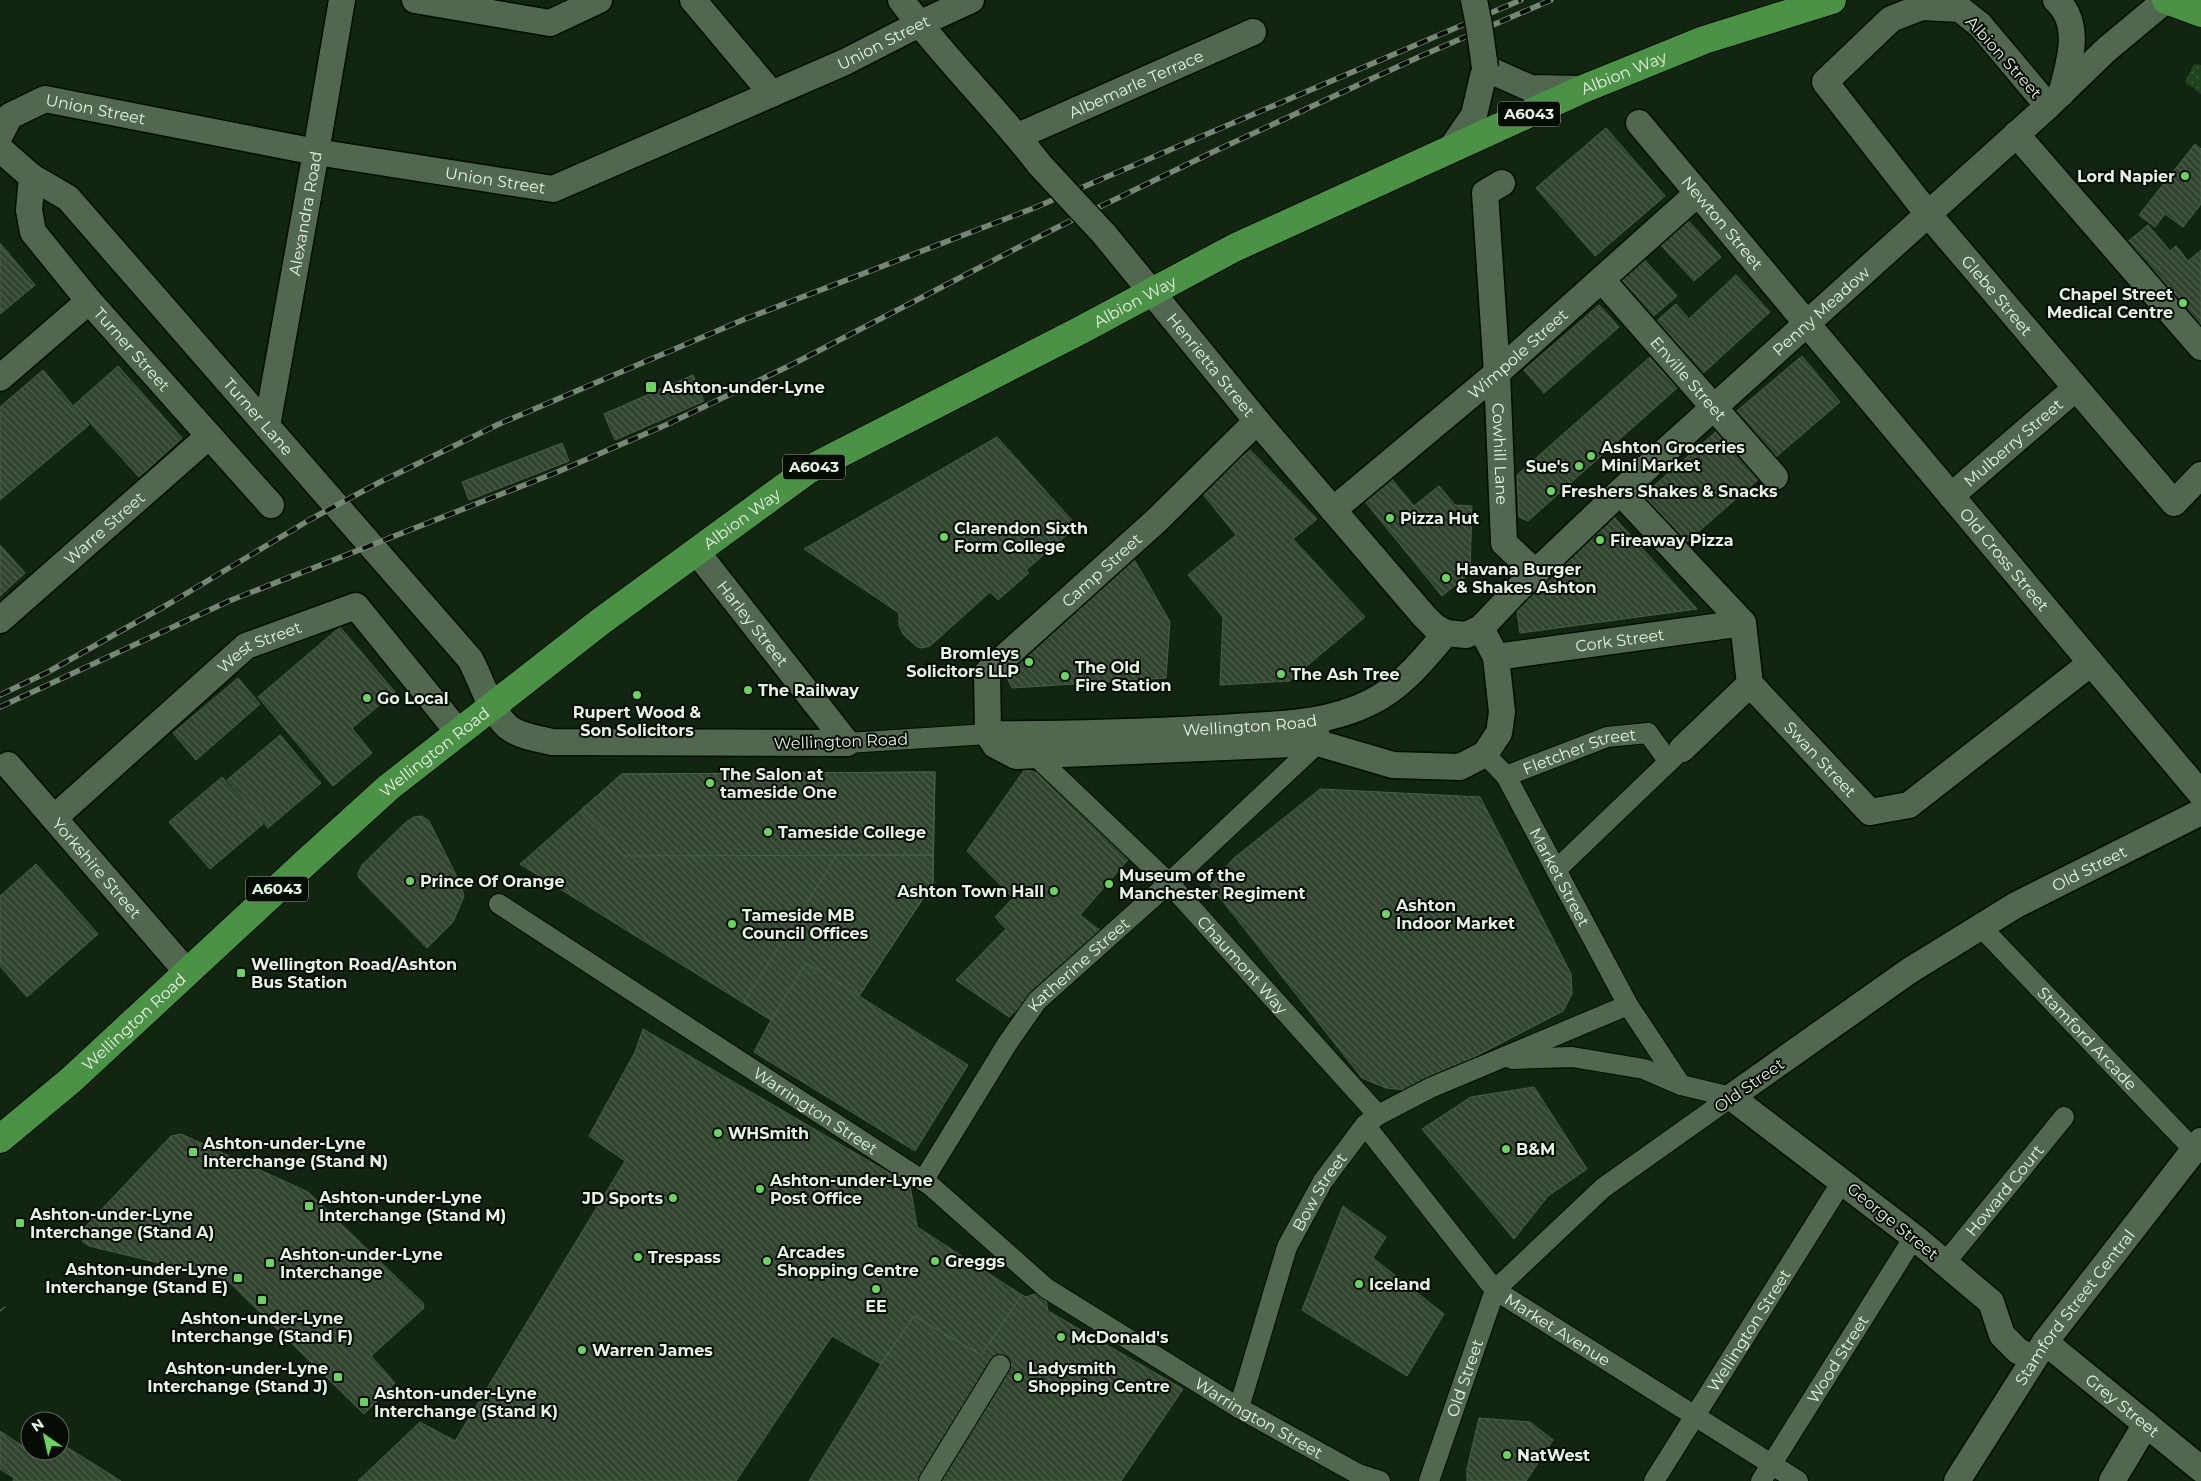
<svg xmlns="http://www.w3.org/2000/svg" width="2201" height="1481" font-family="Montserrat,sans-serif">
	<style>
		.grass { fill: url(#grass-dots) }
		.building { fill: url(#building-back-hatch); stroke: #4a5f47 }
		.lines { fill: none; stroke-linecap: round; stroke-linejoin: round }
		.pedestrian-casing { stroke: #010e00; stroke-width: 22 }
		.minor-casing { stroke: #010e00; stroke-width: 29 }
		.trunk-casing { stroke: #010e00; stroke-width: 30 }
		.pedestrian { stroke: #51674f; stroke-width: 20 }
		.minor { stroke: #51674f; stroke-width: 26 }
		.trunk { stroke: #4c9246; stroke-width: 28 }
		.tram { stroke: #778775; stroke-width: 1 }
		.rail-casing { stroke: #778775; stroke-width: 5.5 }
		.rail { stroke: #050c04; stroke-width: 4; stroke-dasharray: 11; stroke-linecap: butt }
		.minor-bridge-casing { stroke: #010e00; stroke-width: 29; stroke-linecap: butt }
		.minor-bridge { stroke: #51674f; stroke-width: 26 }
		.poi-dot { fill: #6cd362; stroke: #050c04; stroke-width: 2 }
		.labels { text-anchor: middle; stroke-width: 4; stroke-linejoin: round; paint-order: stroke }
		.shield { fill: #050c04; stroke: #a2ada1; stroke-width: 1 }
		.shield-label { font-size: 15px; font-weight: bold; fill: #e6f2e4 }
		.street-label { font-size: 16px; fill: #e6f2e4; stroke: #050c04 }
		.poi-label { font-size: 16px; font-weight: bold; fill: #e6f2e4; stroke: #050c04; text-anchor: start }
	</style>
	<defs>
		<pattern id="grass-dots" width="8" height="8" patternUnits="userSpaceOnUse" patternTransform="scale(1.25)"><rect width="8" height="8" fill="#20431d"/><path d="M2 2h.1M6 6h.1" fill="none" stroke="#405f3e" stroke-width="1.8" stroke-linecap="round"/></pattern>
		<pattern id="building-back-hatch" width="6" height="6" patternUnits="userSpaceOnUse" patternTransform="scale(1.25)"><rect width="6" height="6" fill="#30442e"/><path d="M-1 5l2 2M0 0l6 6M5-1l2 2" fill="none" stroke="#4e5f4c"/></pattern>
	</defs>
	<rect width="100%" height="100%" fill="#122510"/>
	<path class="grass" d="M2194 64 2201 65V94L2185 82Z"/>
	<path class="building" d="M1606 128 1665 196 1595 256 1536 188Z
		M2195 144 2201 149V204L2183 227 2165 214 2155 227 2139 215Z
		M1685 217 1721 257 1694 281 1658 242Z
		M2148 225 2170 251 2176 246 2188 261 2201 250V346L2120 248Z
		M0 243 35 285 0 314Z
		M1641 256 1677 296 1649 320 1614 280Z
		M1736 275 1770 312 1700 376 1653 324 1676 304 1689 319Z
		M1599 305 1619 327 1544 393 1524 370Z
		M1802 356 1840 402 1770 462 1731 416Z
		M1650 357 1677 388 1528 521 1519 517 1517 475Z
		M118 366 182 438 139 477 74 405Z
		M43 370 89 425 0 500V407Z
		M693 375 704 401 615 440 604 414Z
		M1719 429 1761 477 1682 546 1639 499Z
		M997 437 1077 526 1026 570 1029 573 998 600 990 592 930 646 921 648 916 646 903 634 899 625V613L804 549Z
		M562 443 569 461 469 500 462 482Z
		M1250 450 1317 519 1293 539 1365 617 1289 681 1220 685 1223 617 1188 575 1236 535 1202 493Z
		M1390 477 1414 506 1439 486 1455 505 1472 506 1470 573 1442 596 1363 499Z
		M1613 516 1697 609 1520 633 1516 604Z
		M0 545 25 573 0 596Z
		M1131 554 1170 622 1166 678 1012 688 1004 671Z
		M340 627 395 692 352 728 372 753 333 786 258 697Z
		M238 678 260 704 196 760 173 733Z
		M280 735 321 783 268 828 227 780Z
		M1025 769 1049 777 1132 855 1080 915 1102 932 1009 1017 956 980 1006 929 995 917 1013 898 967 851Z
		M935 772 933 883 859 996 968 1065 915 1151 754 1052 771 1020 520 864 622 774Z
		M935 772 933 855 624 856 582 809 622 774Z
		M222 777 263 824 210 869 169 822Z
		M1320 789 1480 797 1571 974 1572 994 1563 1011 1428 1081 1407 1090 1386 1088 1362 1078 1210 885 1233 859Z
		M422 816 429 821 460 883 464 896 453 922 427 948 359 878 358 874 362 865 406 822 414 817Z
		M837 855H933V883L859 996 806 963 771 1020 744 1002Z
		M36 864 98 934 27 997 0 966V896Z
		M643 1029 910 1185 917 1227 1022 1295 981 1355 914 1316 881 1364 832 1336 736 1481H358L420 1422 455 1441 625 1161 589 1136 635 1052Z
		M1534 1087 1587 1169 1548 1196 1514 1239 1422 1129 1471 1097Z
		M181 1134 308 1192 423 1303 424 1308 371 1356 395 1383 364 1414 226 1279 89 1246 83 1242 81 1236 84 1228 171 1136Z
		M1343 1206 1386 1237 1373 1258 1444 1314 1407 1376 1302 1310Z
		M1044 1291 1048 1311 1183 1389 1121 1481H809L881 1364 914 1316 981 1355 1022 1295 1026 1297Z
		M1479 1418 1530 1422 1553 1440 1526 1481H1467V1469Z
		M0 1431 30 1451H60V1443L121 1481H13L14 1478 0 1469Z"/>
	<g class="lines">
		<defs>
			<g id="pedestrian">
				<path d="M847 743 988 734"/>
				<path id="s1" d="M1485 754 1506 776 1628 1005 1681 1085 1731 1097"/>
				<path id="s2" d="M1042 756 1043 763 1169 883 1378 1115"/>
				<path id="s3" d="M1506 776 1607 737 1648 733 1669 762"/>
				<path d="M1556 870 1677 754"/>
				<path id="s4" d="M499 904 931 1186 1046 1288 1239 1408 1358 1474 1380 1481"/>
				<path id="s5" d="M1981 927 2194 1150"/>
				<path d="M1512 1059 1572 1057 1644 1069 1681 1085"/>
				<path id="s6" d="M1365 1125 1495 1290 1798 1481"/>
				<path id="s7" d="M923 1181 1007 1044 1037 1001 1169 883 1318 743"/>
				<path id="s8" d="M1945 1263 2064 1117"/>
				<path id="s9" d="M1239 1408 1287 1247 1323 1181 1365 1125 1378 1115 1430 1088 1628 1005"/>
				<path d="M929 1481 1000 1365"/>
				<path id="s10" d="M1429 1481 1495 1290 1603 1188 1731 1097"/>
				<path id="s11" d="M1654 1481 1843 1180"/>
				<path id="s12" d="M1761 1481 1914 1237"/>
			</g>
			<g id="minor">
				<path d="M415 0 550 23 599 0"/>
				<path d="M693 0 772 94"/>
				<path d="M901 0C944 58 996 108 1040 165"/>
				<path d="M2056 0C2083 24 2069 64 2061 94"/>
				<path id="s13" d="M2048 106 1980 25 1960 9 1922 7 1891 19 1825 82 1928 214 2174 503 2201 475"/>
				<path id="s14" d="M1639 123 2201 794"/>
				<path d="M2016 134 2201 347"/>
				<path id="s15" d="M0 135 10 116 45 99 316 152 553 189 845 62 919 24 971 0"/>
				<path id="s16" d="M1018 136 1253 32"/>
				<path id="s17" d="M0 149 32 177 68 198 470 659C482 681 489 710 508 727 519 736 539 739 552 742L847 743"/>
				<path d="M1450 150 1474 115 1485 68 1530 88 1583 89"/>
				<path id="s18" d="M32 177 29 210 33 232 89 301 271 505"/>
				<path id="s19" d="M1502 183 1485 193 1497 373 1504 543 1536 573"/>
				<path id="s20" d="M1104 234 1257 421 1424 616 1435 627 1446 633 1466 635 1481 628 1516 591 1620 492 2048 106 2107 49 2166 0"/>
				<path id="s21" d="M1602 280 1775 477"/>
				<path d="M0 378 89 301"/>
				<path id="s22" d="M267 426 316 152 342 0"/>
				<path id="s23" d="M1620 492 1743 623 1750 684 1870 812 1909 805 2091 663"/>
				<path id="s24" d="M1951 496 2076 388"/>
				<path id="s25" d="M1333 510 1497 373 1698 193"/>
				<path id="s26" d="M696 551 847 743"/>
				<path id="s27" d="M0 620 209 436"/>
				<path id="s28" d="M1496 657 1743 623"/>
				<path d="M1315 727 1318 743 1393 765 1460 767 1485 754 1499 733 1502 712 1496 657 1481 628"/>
				<path id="s29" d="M988 734C1065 735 1142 732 1219 728 1271 724 1324 726 1371 702 1402 687 1424 659 1446 633"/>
				<path id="s30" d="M988 734 987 673 1157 520 1257 421"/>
				<path d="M988 734 995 745 1016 756 1318 743"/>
				<path d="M1682 749 1750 684"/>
				<path id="s31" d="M8 765 187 972"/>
				<path id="s32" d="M54 818 246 646 356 606 459 733"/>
				<path id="s33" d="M2045 1342 2201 1469"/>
				<path id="s34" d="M2034 1359 2018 1351 2002 1335 1991 1302 1914 1237 1731 1097 1909 971 2016 905 2201 812"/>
				<path id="s35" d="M1957 1481 2045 1342 2201 1141"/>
				<path d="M2112 1481 2146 1424"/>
			</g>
			<g id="trunk">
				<path d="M2166 0 2201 13"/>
				<path id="s36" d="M0 1139 71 1080 304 864 389 787 600 622 808 470 1081 330 1234 248 1583 89 1704 40 1832 0"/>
			</g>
		</defs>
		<use href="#pedestrian" class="pedestrian-casing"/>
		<use href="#minor" class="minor-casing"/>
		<use href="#trunk" class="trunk-casing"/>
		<use href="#pedestrian" class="pedestrian"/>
		<use href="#minor" class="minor"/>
		<use href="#trunk" class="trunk"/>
		<path class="tram" d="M0 1311 5 1307"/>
		<defs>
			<path id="rail" d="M0 695 48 672 172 602 311 519 380 482 499 424 745 319 1034 208 1521 0
				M0 707 229 601 555 473 668 424 791 365 1056 228 1215 151 1421 56 1551 0"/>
		</defs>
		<use href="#rail" class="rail-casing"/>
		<use href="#rail" class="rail"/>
		<defs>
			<path id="minor-bridge" d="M1474 0 1479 25 1485 68
				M1040 165 1104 234"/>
		</defs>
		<use href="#minor-bridge" class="minor-bridge-casing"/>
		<use href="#minor-bridge" class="minor-bridge"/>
	</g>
	<g class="poi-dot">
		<circle cx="2185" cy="176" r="5"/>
		<circle cx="2183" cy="303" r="5"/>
		<rect x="645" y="381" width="12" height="12" rx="2.5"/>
		<circle cx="1591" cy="456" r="5"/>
		<circle cx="1579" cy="466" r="5"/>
		<circle cx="1551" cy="491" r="5"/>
		<circle cx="1390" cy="518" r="5"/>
		<circle cx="944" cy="537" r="5"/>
		<circle cx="1600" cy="540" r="5"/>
		<circle cx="1446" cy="578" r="5"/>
		<circle cx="1029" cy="662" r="5"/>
		<circle cx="1281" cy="674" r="5"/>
		<circle cx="1065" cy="676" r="5"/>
		<circle cx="748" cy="690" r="5"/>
		<circle cx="637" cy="695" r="5"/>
		<circle cx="367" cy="698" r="5"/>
		<circle cx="710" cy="783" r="5"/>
		<circle cx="768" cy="832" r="5"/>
		<circle cx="410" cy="881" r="5"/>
		<circle cx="1109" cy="884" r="5"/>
		<circle cx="1054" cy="891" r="5"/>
		<circle cx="1386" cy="914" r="5"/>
		<circle cx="732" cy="924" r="5"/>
		<rect x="236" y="968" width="10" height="10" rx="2.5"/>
		<circle cx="718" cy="1133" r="5"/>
		<circle cx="1506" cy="1149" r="5"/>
		<rect x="188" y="1147" width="10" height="10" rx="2.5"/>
		<circle cx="760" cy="1189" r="5"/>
		<circle cx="673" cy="1198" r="5"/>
		<rect x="304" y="1201" width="10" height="10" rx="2.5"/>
		<rect x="15" y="1218" width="10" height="10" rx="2.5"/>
		<circle cx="638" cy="1257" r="5"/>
		<circle cx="767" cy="1261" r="5"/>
		<circle cx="935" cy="1261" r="5"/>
		<rect x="265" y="1258" width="10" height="10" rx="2.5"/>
		<rect x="233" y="1273" width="10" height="10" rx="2.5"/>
		<circle cx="1359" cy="1284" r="5"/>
		<circle cx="876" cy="1289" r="5"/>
		<rect x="257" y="1295" width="10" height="10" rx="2.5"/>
		<circle cx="1061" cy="1337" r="5"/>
		<circle cx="582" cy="1350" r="5"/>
		<rect x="333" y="1372" width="10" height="10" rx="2.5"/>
		<circle cx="1018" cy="1377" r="5"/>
		<rect x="359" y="1397" width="10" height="10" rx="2.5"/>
		<circle cx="1507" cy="1455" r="5"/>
	</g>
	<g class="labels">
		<g class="shield">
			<rect x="1498" y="101.5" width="62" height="25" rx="4"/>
			<rect x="783" y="454.5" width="62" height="25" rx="4"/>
			<rect x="246" y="876.5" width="62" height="25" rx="4"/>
		</g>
		<g class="shield-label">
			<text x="1529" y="119">A6043</text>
			<text x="814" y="472">A6043</text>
			<text x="277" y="894">A6043</text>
		</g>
		<g class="street-label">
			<text dy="6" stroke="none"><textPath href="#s15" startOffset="938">Union Street</textPath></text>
			<text transform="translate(2004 57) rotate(48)" y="6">Albion Street</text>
			<text dy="6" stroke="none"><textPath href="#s36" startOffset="1958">Albion Way</textPath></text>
			<text dy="6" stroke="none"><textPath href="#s16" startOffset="129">Albemarle Terrace</textPath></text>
			<text dy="6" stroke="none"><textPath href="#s15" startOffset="112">Union Street</textPath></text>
			<text dy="6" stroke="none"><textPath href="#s15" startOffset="518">Union Street</textPath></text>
			<text dy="6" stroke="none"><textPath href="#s22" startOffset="216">Alexandra Road</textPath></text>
			<text dy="6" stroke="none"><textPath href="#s14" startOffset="130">Newton Street</textPath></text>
			<text dy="6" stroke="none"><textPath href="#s13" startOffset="568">Glebe Street</textPath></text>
			<text dy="6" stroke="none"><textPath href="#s36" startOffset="1418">Albion Way</textPath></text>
			<text dy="6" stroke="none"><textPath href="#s20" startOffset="1028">Penny Meadow</textPath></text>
			<text dy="6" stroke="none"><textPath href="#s18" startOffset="209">Turner Street</textPath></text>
			<text dy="6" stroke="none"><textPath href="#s25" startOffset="242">Wimpole Street</textPath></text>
			<text dy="6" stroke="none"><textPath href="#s20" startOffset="169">Henrietta Street</textPath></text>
			<text dy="6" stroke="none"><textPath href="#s21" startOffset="131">Enville Street</textPath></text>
			<text dy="6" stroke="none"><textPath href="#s17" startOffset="374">Turner Lane</textPath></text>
			<text dy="6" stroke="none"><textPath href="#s24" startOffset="82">Mulberry Street</textPath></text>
			<text dy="6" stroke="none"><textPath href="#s19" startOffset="281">Cowhill Lane</textPath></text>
			<text dy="6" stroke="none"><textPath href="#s36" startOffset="968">Albion Way</textPath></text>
			<text dy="6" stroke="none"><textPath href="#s27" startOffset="139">Warre Street</textPath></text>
			<text dy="6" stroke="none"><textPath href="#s14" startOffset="569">Old Cross Street</textPath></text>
			<text dy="6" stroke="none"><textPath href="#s30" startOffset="215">Camp Street</textPath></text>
			<text dy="6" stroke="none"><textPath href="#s26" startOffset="92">Harley Street</textPath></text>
			<text dy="6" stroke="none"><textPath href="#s28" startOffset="125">Cork Street</textPath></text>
			<text dy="6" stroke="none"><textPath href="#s32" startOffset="269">West Street</textPath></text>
			<text dy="6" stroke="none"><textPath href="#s29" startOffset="262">Wellington Road</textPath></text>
			<text transform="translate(841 741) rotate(-2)" y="6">Wellington Road</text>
			<text dy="6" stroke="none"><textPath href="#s3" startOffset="78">Fletcher Street</textPath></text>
			<text dy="6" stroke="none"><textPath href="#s36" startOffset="582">Wellington Road</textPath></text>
			<text dy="6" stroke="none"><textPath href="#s23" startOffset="344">Swan Street</textPath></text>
			<text dy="6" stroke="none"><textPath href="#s31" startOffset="136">Yorkshire Street</textPath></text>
			<text dy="6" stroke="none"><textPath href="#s34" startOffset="832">Old Street</textPath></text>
			<text dy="6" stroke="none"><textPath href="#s1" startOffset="145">Market Street</textPath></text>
			<text dy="6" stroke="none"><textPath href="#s2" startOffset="291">Chaumont Way</textPath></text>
			<text dy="6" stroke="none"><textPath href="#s7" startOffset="268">Katherine Street</textPath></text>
			<text dy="6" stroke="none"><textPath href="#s36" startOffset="178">Wellington Road</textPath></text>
			<text dy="6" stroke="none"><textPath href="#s5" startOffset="154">Stamford Arcade</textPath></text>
			<text transform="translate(1749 1085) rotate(-35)" y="6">Old Street</text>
			<text dy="6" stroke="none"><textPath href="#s4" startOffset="378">Warrington Street</textPath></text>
			<text dy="6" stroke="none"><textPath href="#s8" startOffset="94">Howard Court</textPath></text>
			<text dy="6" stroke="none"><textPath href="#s9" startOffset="232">Bow Street</textPath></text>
			<text transform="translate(1893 1221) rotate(39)" y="6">George Street</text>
			<text dy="6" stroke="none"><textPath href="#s35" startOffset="210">Stamford Street Central</textPath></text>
			<text dy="6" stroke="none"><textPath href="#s6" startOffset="284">Market Avenue</textPath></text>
			<text dy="6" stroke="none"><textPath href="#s11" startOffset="178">Wellington Street</textPath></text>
			<text dy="6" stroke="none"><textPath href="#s12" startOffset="144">Wood Street</textPath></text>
			<text dy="6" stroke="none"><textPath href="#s10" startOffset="109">Old Street</textPath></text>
			<text dy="6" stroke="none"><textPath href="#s33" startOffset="100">Grey Street</textPath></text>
			<text dy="6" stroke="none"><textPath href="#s4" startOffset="919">Warrington Street</textPath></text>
		</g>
		<g class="poi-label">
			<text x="2175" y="182" text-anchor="end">Lord Napier</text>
			<text x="2173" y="300" text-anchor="end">Chapel Street<tspan x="2173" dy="18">Medical Centre</tspan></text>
			<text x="662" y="393">Ashton-under-Lyne</text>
			<text x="1601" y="453">Ashton Groceries<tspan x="1601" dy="18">Mini Market</tspan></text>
			<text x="1569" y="472" text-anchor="end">Sue's</text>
			<text x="1561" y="497">Freshers Shakes &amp; Snacks</text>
			<text x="1400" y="524">Pizza Hut</text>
			<text x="954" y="534">Clarendon Sixth<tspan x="954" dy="18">Form College</tspan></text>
			<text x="1610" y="546">Fireaway Pizza</text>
			<text x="1456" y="575">Havana Burger<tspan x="1456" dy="18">&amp; Shakes Ashton</tspan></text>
			<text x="1019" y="659" text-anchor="end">Bromleys<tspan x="1019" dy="18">Solicitors LLP</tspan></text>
			<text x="1075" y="673">The Old<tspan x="1075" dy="18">Fire Station</tspan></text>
			<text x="1291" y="680">The Ash Tree</text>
			<text x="758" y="696">The Railway</text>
			<text x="377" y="704">Go Local</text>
			<text x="637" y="718" text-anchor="middle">Rupert Wood &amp;<tspan x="637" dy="18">Son Solicitors</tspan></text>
			<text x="720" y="780">The Salon at<tspan x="720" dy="18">tameside One</tspan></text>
			<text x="778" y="838">Tameside College</text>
			<text x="1119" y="881">Museum of the<tspan x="1119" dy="18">Manchester Regiment</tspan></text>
			<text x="420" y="887">Prince Of Orange</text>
			<text x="1044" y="897" text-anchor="end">Ashton Town Hall</text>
			<text x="1396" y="911">Ashton<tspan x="1396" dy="18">Indoor Market</tspan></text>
			<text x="742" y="921">Tameside MB<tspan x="742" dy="18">Council Offices</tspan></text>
			<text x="251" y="970">Wellington Road/Ashton<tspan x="251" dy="18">Bus Station</tspan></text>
			<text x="728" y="1139">WHSmith</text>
			<text x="203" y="1149">Ashton-under-Lyne<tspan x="203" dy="18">Interchange (Stand N)</tspan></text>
			<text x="1516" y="1155">B&amp;M</text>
			<text x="770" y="1186">Ashton-under-Lyne<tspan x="770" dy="18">Post Office</tspan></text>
			<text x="319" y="1203">Ashton-under-Lyne<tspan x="319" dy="18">Interchange (Stand M)</tspan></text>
			<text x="663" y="1204" text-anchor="end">JD Sports</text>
			<text x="30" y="1220">Ashton-under-Lyne<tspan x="30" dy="18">Interchange (Stand A)</tspan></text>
			<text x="777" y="1258">Arcades<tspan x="777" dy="18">Shopping Centre</tspan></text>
			<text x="280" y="1260">Ashton-under-Lyne<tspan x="280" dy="18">Interchange</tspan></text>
			<text x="648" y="1263">Trespass</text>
			<text x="945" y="1267">Greggs</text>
			<text x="228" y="1275" text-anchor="end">Ashton-under-Lyne<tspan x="228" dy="18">Interchange (Stand E)</tspan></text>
			<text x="1369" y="1290">Iceland</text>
			<text x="876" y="1312" text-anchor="middle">EE</text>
			<text x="262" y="1324" text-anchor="middle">Ashton-under-Lyne<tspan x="262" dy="18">Interchange (Stand F)</tspan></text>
			<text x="1071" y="1343">McDonald's</text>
			<text x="592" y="1356">Warren James</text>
			<text x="328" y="1374" text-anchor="end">Ashton-under-Lyne<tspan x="328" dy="18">Interchange (Stand J)</tspan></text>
			<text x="1028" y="1374">Ladysmith<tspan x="1028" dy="18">Shopping Centre</tspan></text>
			<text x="374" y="1399">Ashton-under-Lyne<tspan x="374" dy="18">Interchange (Stand K)</tspan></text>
			<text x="1517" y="1461">NatWest</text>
		</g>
	</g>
	<g transform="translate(45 1436) rotate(326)"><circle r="24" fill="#050c04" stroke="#5f685e"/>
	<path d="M0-4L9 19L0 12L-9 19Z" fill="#6cd362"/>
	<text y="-8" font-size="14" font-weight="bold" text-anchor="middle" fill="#e6f2e4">N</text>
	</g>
</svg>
